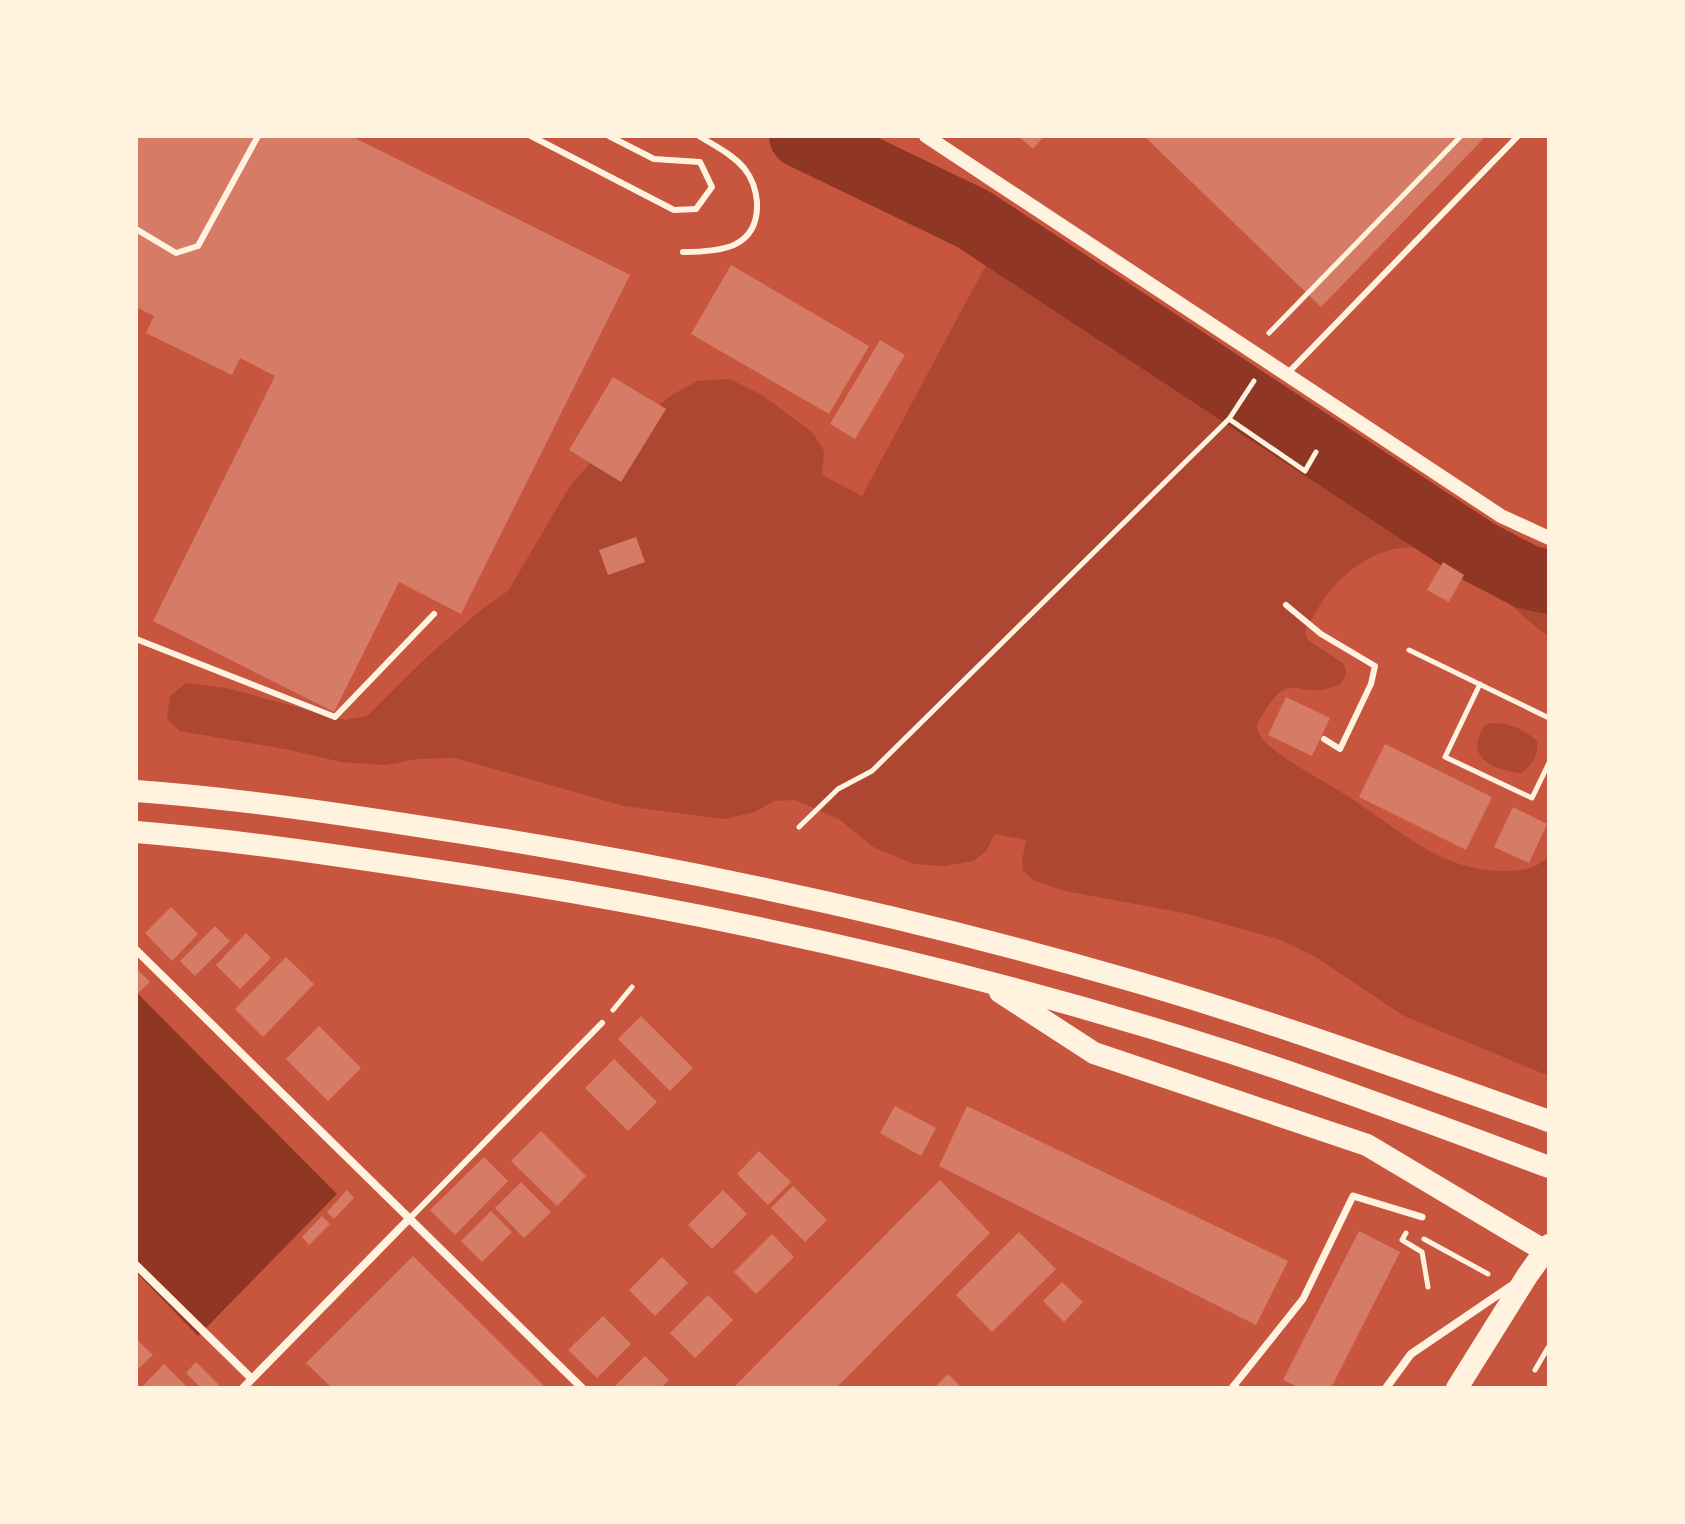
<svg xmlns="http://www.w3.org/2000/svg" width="1685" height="1524" font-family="Signika,sans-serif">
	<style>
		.green { fill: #ae4732 }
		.water { fill: #8f3625 }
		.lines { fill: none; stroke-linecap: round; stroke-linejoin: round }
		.river { stroke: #8f3625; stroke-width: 64 }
		.building { fill: #d67c66 }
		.path { stroke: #fff3e0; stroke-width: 5 }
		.service { stroke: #fff3e0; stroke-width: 6 }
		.pedestrian { stroke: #fff3e0; stroke-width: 7 }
		.minor { stroke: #fff3e0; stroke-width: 8 }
		.tertiary { stroke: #fff3e0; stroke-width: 14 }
		.trunk { stroke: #fff3e0; stroke-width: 22 }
	</style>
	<rect width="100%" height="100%" fill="#c8553d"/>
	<path class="green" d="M987 263 1214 397 1292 446 1357 500 1404 522 1442 548 1514 583 1549 596V637C1515 613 1489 578 1453 558 1411 535 1367 551 1336 584 1323 597 1314 616 1305 631L1307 639 1344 664 1346 674 1341 683C1297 707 1292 657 1257 725 1258 729 1258 733 1261 737 1273 755 1332 785 1352 799 1401 831 1443 872 1504 871 1522 871 1536 869 1549 856V1076L1402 1015 1316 957 1278 939 1184 913 1065 891 1035 881 1023 871 1022 861 1026 840 995 834 986 851 974 861 944 866 914 864 873 847 839 819 795 800 774 801 755 812 724 819 624 806 455 758 417 759 386 765 341 762 290 750 180 731 167 719 170 696 186 683 226 688 345 720 367 716 429 655 482 609 508 591 570 486 603 448 672 395 697 381 729 379 762 395 812 432 824 451 822 475 862 496Z
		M1490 723C1509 723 1522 728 1537 741 1538 757 1533 764 1521 773 1493 770 1464 758 1484 726Z"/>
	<path class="water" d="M136 992 337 1194 198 1336 136 1272Z"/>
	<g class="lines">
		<path class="river" d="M801 136 973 219 1479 552 1527 577 1549 582"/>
	</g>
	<path class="building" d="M136 136H351L630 275 461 614 399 582 334 712 153 621 275 376 240 358 232 375 146 333 154 316 136 307Z
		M1018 136H1044L1033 149Z
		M1144 136H1486L1321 307Z
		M731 265 869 346 829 414 691 334Z
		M880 340 905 355 855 439 830 424Z
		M613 377 666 409 621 482 569 450Z
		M636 537 645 562 608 575 599 550Z
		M1443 562 1464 575 1449 602 1427 590Z
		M1286 697 1330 718 1312 756 1268 735Z
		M1385 744 1492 797 1466 850 1359 797Z
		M1513 807 1547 824 1529 863 1494 847Z
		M171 907 198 934 172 961 145 933Z
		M215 926 230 941 195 976 180 961Z
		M246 933 271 958 240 989 216 965Z
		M286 957 314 984 263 1037 235 1009Z
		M136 968 150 982 136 995Z
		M641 1016 693 1068 670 1091 618 1039Z
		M319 1026 361 1068 328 1101 286 1059Z
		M614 1059 657 1102 628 1131 585 1088Z
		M895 1106 936 1128 921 1156 880 1133Z
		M967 1106 1288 1261 1256 1325 939 1166Z
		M541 1131 586 1176 557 1206 511 1161Z
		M759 1151 791 1182 768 1205 737 1174Z
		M484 1157 508 1181 455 1235 430 1210Z
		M940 1180 990 1233 836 1388H733Z
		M521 1182 551 1212 524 1238 495 1208Z
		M793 1186 827 1220 805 1242 771 1208Z
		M347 1190 354 1198 334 1219 327 1212Z
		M723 1190 747 1214 712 1249 688 1225Z
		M491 1211 512 1232 482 1262 461 1241Z
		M322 1216 330 1224 309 1245 302 1237Z
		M1359 1231 1400 1252 1331 1388H1300L1283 1380Z
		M1019 1232 1056 1269 992 1332 956 1295Z
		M772 1234 794 1257 756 1294 734 1272Z
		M413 1256 546 1388H332L306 1363Z
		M662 1257 688 1283 655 1316 629 1290Z
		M1062 1282 1083 1302 1064 1322 1043 1301Z
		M708 1295 733 1320 695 1358 670 1333Z
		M603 1316 631 1344 597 1378 568 1350Z
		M136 1339 153 1355 136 1371Z
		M645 1356 669 1380 661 1388H613Z
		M196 1362 219 1385 216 1388H201L186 1373Z
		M164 1364 188 1388H141Z
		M948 1374 962 1388H934Z"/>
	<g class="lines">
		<path class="path" d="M1269 333 1461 136
			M1229 419 1305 471 1316 452
			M1409 650 1549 718
			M1480 684 1445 757 1532 798 1549 763
			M799 827 838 789 872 771 1229 419 1254 381
			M613 1010 632 987
			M1406 1233 1402 1240 1422 1252 1428 1287
			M1424 1239 1488 1274
			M1535 1370 1549 1346"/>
		<path class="service" d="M531 136 674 210 696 209 712 187 700 162 654 159 609 136
			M136 229 176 253 198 246 258 136
			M683 252C720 252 759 249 757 202 756 190 752 178 744 168 732 154 715 146 699 136
			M1287 374 1518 136
			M1286 605 1321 634 1375 666 1371 684 1340 749 1324 739
			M136 639 335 717 434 614
			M409 1219 602 1023"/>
		<path class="pedestrian" d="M1232 1388 1303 1299 1353 1196 1422 1217"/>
		<path class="minor" d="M136 950 582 1388
			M136 1265 252 1379
			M1234 1386 1236 1388
			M243 1388 409 1219
			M1386 1388 1411 1354 1511 1286"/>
		<path class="tertiary" d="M926 136 1501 516 1549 538"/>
		<path class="trunk" d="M136 791C245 799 354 816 462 833 684 868 904 915 1119 977 1264 1018 1407 1071 1549 1121
			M136 832C235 840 335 855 434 870 704 910 972 969 1232 1053 1339 1088 1444 1128 1549 1167
			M1000 992 1094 1053 1367 1145 1545 1251
			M1457 1388 1527 1276 1549 1245"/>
	</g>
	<rect width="1685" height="1524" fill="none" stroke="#fff3e0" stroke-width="276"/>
</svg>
